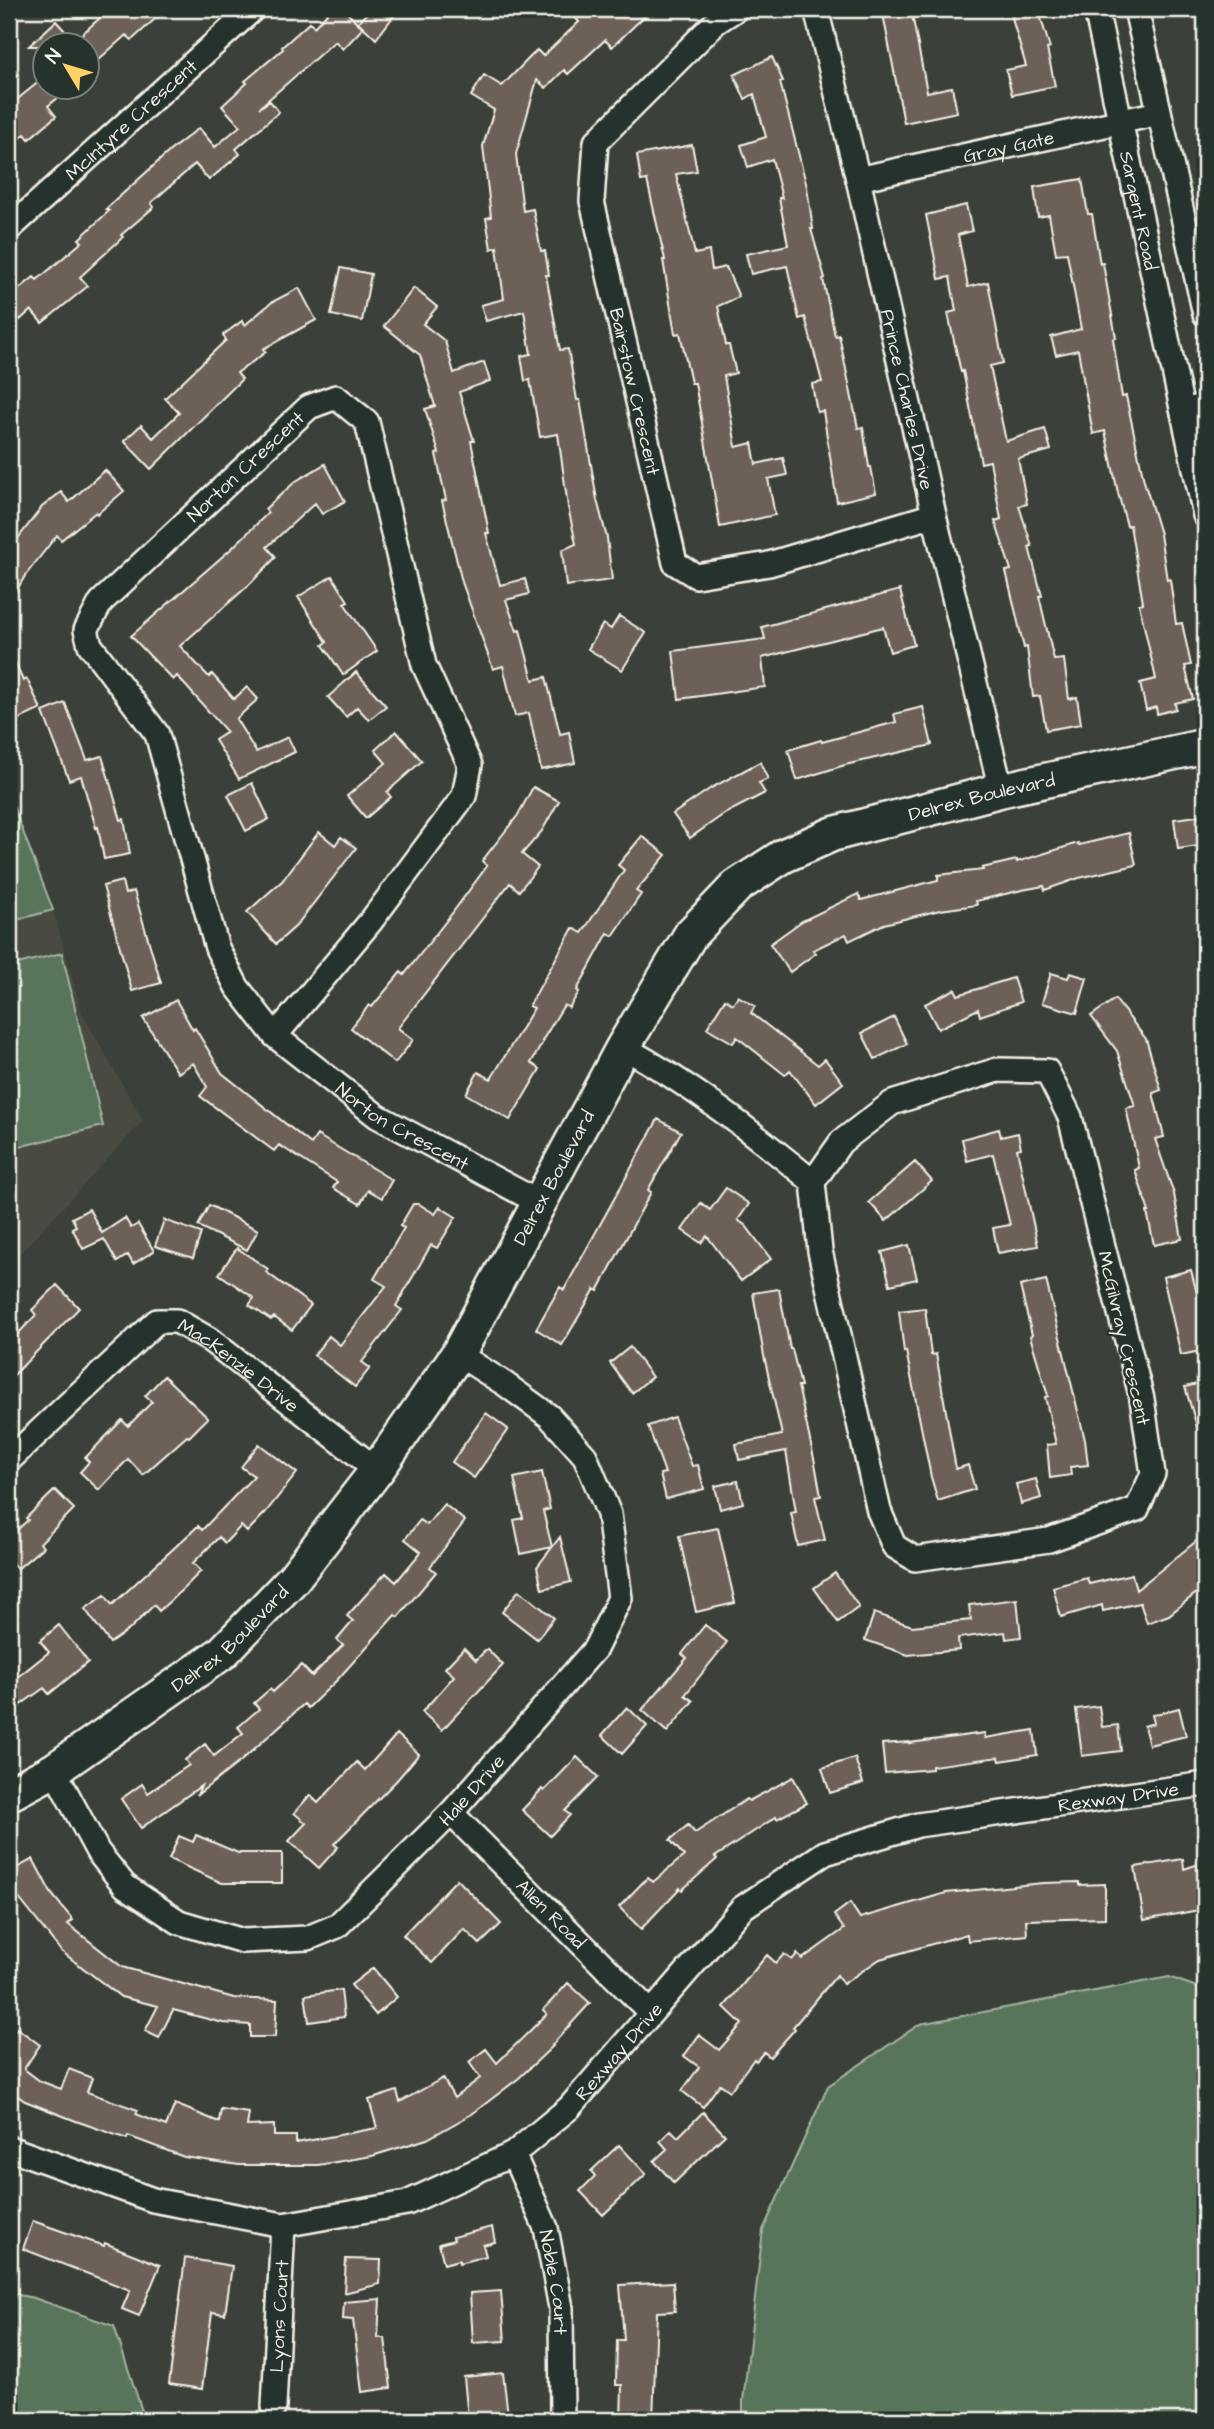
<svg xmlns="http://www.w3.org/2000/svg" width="1214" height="2429" font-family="'Architects Daughter',sans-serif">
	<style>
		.built { fill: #4a4b43 }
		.green { fill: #58755c; stroke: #a6b3a2; stroke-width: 2 }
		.building { fill: #6d6159; stroke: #f4f1e8; stroke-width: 2 }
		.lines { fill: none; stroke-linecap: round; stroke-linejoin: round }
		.street-casing { stroke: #f4f1e8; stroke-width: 28 }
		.secondary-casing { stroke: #f4f1e8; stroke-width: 38 }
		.street { stroke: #26332d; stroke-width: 23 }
		.secondary { stroke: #26332d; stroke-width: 33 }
		.labels { text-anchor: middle; stroke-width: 5; stroke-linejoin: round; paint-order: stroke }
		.street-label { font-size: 19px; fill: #f4f1e8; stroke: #26332d }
	</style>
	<rect width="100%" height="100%" fill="#3b413a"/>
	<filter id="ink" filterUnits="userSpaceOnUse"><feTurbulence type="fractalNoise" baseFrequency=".0143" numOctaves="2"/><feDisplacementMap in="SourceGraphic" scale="14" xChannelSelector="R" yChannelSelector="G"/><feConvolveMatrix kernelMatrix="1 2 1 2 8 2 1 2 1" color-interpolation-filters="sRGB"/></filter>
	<g filter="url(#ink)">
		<path class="built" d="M53 910 82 1013 143 1121 9 1265V922Z"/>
		<path class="green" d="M9 795 53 910 9 922Z
			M62 953 103 1126 18 1147 9 1108V966Z
			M1169 1977 1205 1990V2420H743V2401L763 2230 828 2086 920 2024Z
			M9 2293 34 2298 114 2326 145 2420H9Z"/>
		<path class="building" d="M110 9H166L132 40 126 35 88 69V46H29L56 21 74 41Z
			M331 9H343L363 28 343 49 335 41 259 108 270 101 279 112 236 149 240 154 209 180 195 164 151 203 154 207 121 235 123 237 80 277 88 286 42 323 31 310 20 320 9 306V297L34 277 37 280 82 242 79 239 109 211 106 209 172 149 199 128 215 147 240 126 222 106 247 83 245 81 283 49 282 47 310 22 314 27Z
			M371 9H399L376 39 358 22Z
			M568 9H652L612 47 605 40 568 74 564 70 546 88 537 80 516 154 523 211 533 209 541 251H545L549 275H546L560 350 568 349 577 400H580L597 500 607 538 612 580 566 586 562 550 576 544 568 507 558 434 540 437 530 380 525 381 521 356 531 354 524 311 486 321 481 305 504 299 497 247 491 249 486 218 491 217 483 146 494 110 471 96 484 75 502 86 537 50 543 56 579 22Z
			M882 9H911L927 92 952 87 957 112 904 123Z
			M1011 9H1038L1050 48 1047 49 1055 86 1012 95 1006 70 1026 66 1013 22Z
			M772 57 783 81 780 82 807 187 813 229H811L825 278 823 279 835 336 839 335 858 428 863 427 869 467H871L876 493 837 502 823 411 817 412 812 384 822 382 805 317 799 319 787 266 751 274 746 254 788 245 779 198H782L772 159 748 167 741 145 766 137 754 94 745 99 734 75Z
			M46 76V88H70L48 106 56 116 29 139 25 134 9 148V106Z
			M692 145 697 171 676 174 695 254 709 251 712 270 726 267 739 297 718 306 726 345H729L736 373 724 376 736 447 752 443 756 464 783 458 787 475 768 479 775 515 720 527 695 383H691L680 333 675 334 663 260H665L647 180 641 181 637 155Z
			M1082 179 1088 214H1092L1100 264 1103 263 1116 338 1113 339 1122 397 1126 396 1144 481 1160 534 1167 580 1170 579 1176 624 1182 623 1191 665 1185 666 1193 699 1175 703 1176 709 1157 714 1156 707 1146 710 1140 683 1156 679 1139 604 1143 603 1130 525 1127 526 1118 493 1105 431 1093 434 1078 350 1056 355 1051 337 1081 329 1067 253 1056 254 1049 215 1038 217 1034 187Z
			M966 205 972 231 958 235 968 287 988 282 1003 363 990 366 1006 441 1045 429 1051 450 1018 459 1027 504 1019 506 1032 546 1029 547 1042 596H1039L1054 660 1064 659 1069 699 1077 697 1081 724 1046 730 1040 696 1033 697 1027 647 1024 648 1006 571 1011 570 995 521 1001 519 990 461 981 463 963 371 961 372 952 332 948 313 956 311 950 277 939 279 926 215Z
			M341 268 371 274 362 321 331 315Z
			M299 288 316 320 263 349 266 352 237 373 242 379 151 469 124 441 141 425 153 438 179 413 165 398 226 340 223 335 242 321 245 325 272 302Z
			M414 288 437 307 423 324 445 341 454 373 484 362 490 381 459 392 474 441H471L489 533H486L500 585 525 579 529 594 506 600 517 631 520 630 533 680 546 677 560 734 569 732 575 763 541 770 529 713 515 716 503 666 493 669 462 582 442 501 446 500 436 454 439 453 425 409 435 406 420 355 384 326Z
			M325 464 345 501 322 514 315 503 267 547 276 557 250 584 180 646 209 677 212 674 234 699 247 687 258 699 236 719 256 752 288 737 295 752 239 779 215 740 227 732 177 676 173 680 131 636 231 549 268 513 265 509 296 481Z
			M105 470 124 491 97 514 96 512 61 540 57 535 25 576 9 603V550L42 507 61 492 69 502Z
			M332 576 348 601 344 603 377 651 343 675 323 645 327 642 298 597Z
			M900 590 914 645 890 652 883 627 762 658 765 687 679 699 673 651 765 639 762 627Z
			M619 616 646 633 622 670 588 649 603 624 611 629Z
			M9 647 23 681 27 679 41 709 9 724Z
			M356 672 386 706 369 720 357 707 346 717 328 697Z
			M65 703 87 760 102 756 121 820 124 819 130 854 104 859 98 827 96 828 81 776 69 780 43 712Z
			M923 707 932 745 845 765 797 780 788 750 821 740 822 742 896 722 894 714Z
			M396 731 422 761 387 792 391 797 366 818 347 796 386 763 375 750Z
			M760 762 768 779 759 783 765 793 724 814 690 838 673 814 711 788Z
			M252 783 269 819 246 831 228 795Z
			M533 787 559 801 542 831 522 854 538 867 519 891 510 883 398 1028 413 1040 395 1063 351 1028 369 1005 372 1007 401 972 404 975 453 912 487 866 482 861 518 815Z
			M1205 815V845L1178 849 1174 819Z
			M319 832 335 845 341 837 356 848 296 926 276 944 247 912 282 881Z
			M1129 833 1136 865 1079 878 1045 890 1044 886 1022 890 976 901 977 905 940 910 884 924 849 941 846 934 813 950 816 953 790 972 770 944 802 921 858 894 861 900 938 880V875L983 870 982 868 1017 860V862L1078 843 1079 845Z
			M642 836 666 855 636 891 641 894 613 936 608 933 577 990 579 992 569 1008 564 1005 542 1041 543 1042 531 1063 540 1069 510 1120 466 1094 478 1072 491 1079 534 1008 529 1006 573 928 582 933 624 870 618 865Z
			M122 881 125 894 134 891 161 983 132 991 103 886Z
			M1051 973 1068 978 1070 973 1087 978 1077 1013 1042 1003Z
			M1013 978 1021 1002 980 1016 978 1009 938 1029 925 1004 955 989 958 995Z
			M738 996 755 1006 751 1013 818 1065 825 1059 843 1083 816 1104 790 1070 785 1075 737 1037 733 1043 707 1028 725 999 733 1004Z
			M1115 999 1146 1039 1161 1090 1153 1093 1164 1137 1155 1139 1174 1194 1182 1239 1154 1245 1147 1212H1149L1135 1170 1139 1168 1126 1108 1135 1106 1117 1051 1091 1016Z
			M176 1000 193 1030 195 1028 222 1073 311 1144 317 1135 392 1180 382 1198 368 1190 360 1204 333 1188 337 1182 279 1145 274 1151 200 1096 207 1087 193 1063 178 1073 143 1018Z
			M894 1017 907 1044 875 1059 862 1033Z
			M658 1119 681 1132 648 1190 651 1192 598 1291 595 1289 562 1345 536 1329 560 1287 564 1290Z
			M999 1129 1001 1137 1018 1133 1021 1148 1017 1149 1038 1246 998 1253 993 1228 1010 1225 993 1154 967 1161 962 1139Z
			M915 1162 932 1181 886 1221 869 1202Z
			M726 1188 749 1204 738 1220 746 1226 771 1259 741 1281 707 1236 701 1243 682 1230 701 1203 710 1210Z
			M413 1204H419L435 1214 440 1207 456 1217 437 1248 431 1245 396 1306 402 1310 362 1362 370 1368 355 1387 314 1355 329 1336 340 1345 386 1286 374 1279 404 1228 400 1226Z
			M209 1205 258 1230 247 1250 198 1226Z
			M89 1209 102 1233 125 1218 131 1228 138 1224 154 1251 133 1264 128 1255 117 1262 104 1239 83 1249 72 1228 76 1226 72 1218Z
			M164 1220 201 1233 193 1258 155 1246Z
			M909 1245 917 1279 890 1285 882 1252Z
			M237 1248 268 1269 266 1272 311 1305 292 1330 274 1317 271 1320 249 1305 254 1298 219 1274Z
			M1191 1270 1205 1325V1350L1181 1355 1163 1277Z
			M1046 1280 1085 1440 1088 1465 1070 1467 1071 1475 1050 1478 1047 1445 1056 1444 1045 1397 1048 1396 1030 1336 1032 1335 1020 1286Z
			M57 1285 79 1308 9 1380V1343L36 1315 32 1310Z
			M779 1289 790 1349H792L801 1386H798L815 1463 821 1496 815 1497 825 1540 798 1546 791 1513 796 1512 786 1451 739 1460 736 1444 782 1435 764 1356 753 1293Z
			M925 1308 931 1355 936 1354 956 1469 968 1465 975 1489 938 1501 931 1477 906 1351 904 1352 899 1311Z
			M630 1347 652 1377 632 1393 610 1363Z
			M164 1376 208 1418 189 1437 187 1436 143 1475 128 1459 99 1490 80 1472 89 1462 85 1458 122 1420 128 1426 152 1402 145 1396Z
			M1205 1382V1440H1201L1185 1387Z
			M486 1413 508 1429 474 1478 452 1462Z
			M674 1417 692 1466 698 1465 704 1489 666 1499 660 1474 665 1473 648 1426Z
			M259 1444 297 1473 265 1513 247 1532 241 1526 225 1543 219 1537 193 1563 201 1571 186 1586 159 1611 154 1605 130 1629 110 1643 85 1609 105 1595 112 1605 198 1526 202 1530 254 1476 241 1467Z
			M542 1472 550 1509 543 1511 552 1547 521 1554 514 1520 523 1518 514 1478Z
			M1036 1479 1041 1498 1021 1504 1016 1484Z
			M738 1481 743 1503 720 1509 715 1486Z
			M55 1490 74 1509 40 1543 43 1547 17 1569 9 1559V1537L28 1520 26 1518Z
			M444 1504 465 1521 430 1567 436 1572 398 1617 395 1615 338 1679 308 1708 304 1704 242 1760 197 1795 201 1786 141 1828 121 1799 142 1784 148 1793 189 1765 185 1760 205 1744 214 1756 243 1733 238 1727 259 1709 254 1703 270 1689 273 1692 301 1665 312 1676 343 1645 337 1640 353 1621 347 1616 363 1598 386 1573 396 1582 421 1552 405 1539 420 1520 427 1525Z
			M718 1528 735 1603 696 1612 679 1536Z
			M1205 1534V1586L1169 1615 1147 1623 1140 1603 1103 1611 1102 1605 1061 1617 1053 1587 1087 1578 1089 1584 1132 1574 1136 1590Z
			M560 1537 571 1582 542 1589 537 1567Z
			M835 1573 859 1607 838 1622 814 1588Z
			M519 1590 554 1618 537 1639 502 1612Z
			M1017 1599 1021 1637 1006 1639 1005 1632 958 1638 959 1650 908 1655 865 1640 874 1613 912 1626 971 1620 969 1605Z
			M59 1625 88 1662 49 1694 44 1688 9 1713V1684L49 1652 40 1641Z
			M705 1625 727 1642 685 1695 693 1701 667 1732 642 1710 687 1658 682 1654Z
			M464 1648 476 1660 487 1649 503 1665 442 1730 422 1712 454 1676 445 1668Z
			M1099 1706 1102 1727 1118 1725 1121 1751 1082 1756 1076 1709Z
			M627 1707 647 1726 622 1754 602 1735Z
			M1179 1708 1186 1736 1149 1745 1144 1726 1154 1723 1152 1715Z
			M1034 1730 1037 1755 1000 1761 999 1757 932 1766V1769L885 1773 882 1744 909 1742V1743L985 1733V1738Z
			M397 1734 419 1754 397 1780 334 1844 338 1847 319 1868 289 1841 306 1823 294 1813 310 1795 318 1803 357 1762 365 1770Z
			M577 1757 598 1777 565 1811 570 1815 550 1836 522 1810 542 1789 544 1791Z
			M855 1758 863 1783 830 1793 822 1768Z
			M793 1777 807 1803 777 1819 776 1817 715 1857 717 1859 682 1890 680 1888 641 1929 619 1907 648 1877 653 1882 684 1856 670 1840 688 1825 695 1833 747 1799 749 1801Z
			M196 1835 238 1853H282V1883H222L169 1859 179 1836 193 1842Z
			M33 1859 51 1893 73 1920 68 1924 122 1967 234 1998 277 2000 275 2037H250V2025L223 2023 173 2010 159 2038 145 2031 158 2006 121 1997 61 1951 18 1897 9 1903V1872Z
			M1183 1859 1184 1869 1205 1862V1909L1144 1920 1135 1867Z
			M457 1879 501 1924 480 1944 464 1929 432 1963 403 1935Z
			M1079 1882V1885L1105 1884V1918L1026 1920 1027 1935 968 1941 967 1934 880 1959 843 1984 837 1975 793 2027 795 2029 770 2057 764 2052 756 2061 754 2059 730 2091 720 2084 703 2107 682 2091 699 2067 684 2056 699 2035 719 2050 742 2024 724 2007 767 1955 776 1963 784 1954 792 1960 797 1954 802 1959 844 1929 834 1915 850 1903 860 1918 946 1893 1043 1883Z
			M373 1968 397 1997 376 2015 351 1985Z
			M568 1983 590 2003 552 2045 553 2046 519 2078 472 2114 427 2139 372 2156 318 2165H239L184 2157 128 2136 127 2139 76 2121 25 2101 9 2090V2040L17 2028 40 2045 24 2069 40 2081 61 2089 69 2069 92 2078 87 2092 138 2110 136 2114 166 2126 175 2104 219 2122 221 2109 249 2113 247 2126 274 2125V2136H296V2143L377 2128 369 2100 397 2091 400 2102 443 2078 454 2098 480 2078 469 2062 486 2049 497 2063 547 2014 543 2010Z
			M341 1990 344 2017 309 2022 305 1995Z
			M703 2112 725 2135 674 2183 654 2161 667 2149 660 2141 671 2130 678 2137Z
			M619 2145 646 2174 603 2215 580 2191 595 2176 591 2171Z
			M33 2221 104 2246 105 2243 160 2265 139 2316 122 2309 130 2290 23 2249Z
			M492 2227 495 2242 483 2245 486 2256 459 2263V2260L444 2264 439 2244 454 2240 453 2237Z
			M185 2258 232 2266 225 2314 212 2312 202 2389 169 2384Z
			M346 2259 381 2260 380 2284 344 2293Z
			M673 2282 675 2311 657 2312 653 2420H621L622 2385H616L617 2340H624L620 2285Z
			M501 2291 505 2341 473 2343 470 2293Z
			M380 2299 378 2338H385L391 2388 362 2392 353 2320 343 2319 344 2302Z
			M503 2373 508 2415 468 2419 464 2377Z"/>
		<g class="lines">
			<defs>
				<g id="street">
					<path id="s1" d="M736 9 716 22 596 142 592 201 675 563 696 576 769 564 934 515"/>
					<path id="s2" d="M816 9 858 179 934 515 1001 790"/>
					<path id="s3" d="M1096 9 1205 515"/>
					<path d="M1136 9 1205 314"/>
					<path id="s4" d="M858 179 1159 113"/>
					<path id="s5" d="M9 229 253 9"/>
					<path d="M1183 412 1205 405"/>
					<path id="s6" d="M275 1036 371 921 464 796 470 765 424 665 367 422 336 397 309 407 101 602 86 630 90 645 157 734 217 948 237 987 275 1036 377 1116 540 1203"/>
					<path d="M623 1047C692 1085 752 1132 813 1182L820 1251 879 1511 894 1546 915 1559 1049 1540 1137 1509 1153 1474 1142 1399 1070 1117 1047 1071 997 1070 892 1103 841 1142 813 1182"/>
					<path id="s7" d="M9 1460 157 1321H177L210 1340 377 1470"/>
					<path id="s8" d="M54 1770 98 1852 125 1886 179 1922 243 1941 308 1938 337 1926 451 1813 595 1649 620 1598 609 1514 585 1456 549 1416 505 1384 458 1354"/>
					<path id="s9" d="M451 1813 650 2012"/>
					<path id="s10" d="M9 2148 153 2200 283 2225 407 2203 513 2154 569 2108 742 1908 825 1853 918 1825 1205 1784"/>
					<path id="s11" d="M513 2154 546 2228 561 2308 562 2420"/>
					<path id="s12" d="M274 2407 283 2225"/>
				</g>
				<g id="secondary">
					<path id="s13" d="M9 1794 54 1770 222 1653 293 1579 377 1470 458 1354 623 1047 691 934 737 886 783 856 833 834 1001 790 1205 746"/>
				</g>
			</defs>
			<use href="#street" class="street-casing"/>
			<use href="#secondary" class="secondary-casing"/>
			<use href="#street" class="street"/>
			<use href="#secondary" class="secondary"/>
		</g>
	</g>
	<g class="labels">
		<g class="street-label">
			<text dy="7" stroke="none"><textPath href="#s5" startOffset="164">McIntyre Crescent</textPath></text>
			<text dy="7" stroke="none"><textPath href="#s4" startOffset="154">Gray Gate</textPath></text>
			<text dy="7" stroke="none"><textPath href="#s3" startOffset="206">Sargent Road</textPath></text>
			<text dy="7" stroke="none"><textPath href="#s1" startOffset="448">Bairstow Crescent</textPath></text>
			<text dy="7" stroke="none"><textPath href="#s2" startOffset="401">Prince Charles Drive</textPath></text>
			<text transform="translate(245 466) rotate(-43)" y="7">Norton Crescent</text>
			<text dy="7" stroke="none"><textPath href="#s13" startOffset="1447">Delrex Boulevard</textPath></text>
			<text dy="7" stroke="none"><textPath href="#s6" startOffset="1694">Norton Crescent</textPath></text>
			<text dy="7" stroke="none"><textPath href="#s13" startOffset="838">Delrex Boulevard</textPath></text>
			<text transform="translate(1125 1338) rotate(77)" y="7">McGilvray Crescent</text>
			<text dy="7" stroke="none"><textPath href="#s7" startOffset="299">MacKenzie Drive</textPath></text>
			<text dy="7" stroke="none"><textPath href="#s13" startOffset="271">Delrex Boulevard</textPath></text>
			<text dy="7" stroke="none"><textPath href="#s8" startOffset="556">Hale Drive</textPath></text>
			<text dy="7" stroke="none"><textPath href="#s10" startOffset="1264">Rexway Drive</textPath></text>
			<text dy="7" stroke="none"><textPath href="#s9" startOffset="142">Allen Road</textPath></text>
			<text dy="7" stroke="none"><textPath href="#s10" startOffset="676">Rexway Drive</textPath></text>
			<text dy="7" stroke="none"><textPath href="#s11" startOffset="136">Noble Court</textPath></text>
			<text dy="7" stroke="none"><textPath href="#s12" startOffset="91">Lyons Court</textPath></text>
		</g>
	</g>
	<rect width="1214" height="2429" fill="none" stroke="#26332d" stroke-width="35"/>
	<rect x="18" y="18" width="1179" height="2394" fill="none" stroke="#f4f1e8" stroke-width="2.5" filter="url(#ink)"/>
	<g transform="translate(66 66) rotate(308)"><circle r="33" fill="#26332d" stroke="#787f78" stroke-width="2"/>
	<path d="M0-5L12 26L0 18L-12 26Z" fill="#ffd166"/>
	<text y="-10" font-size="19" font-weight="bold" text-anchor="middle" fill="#f4f1e8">N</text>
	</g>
</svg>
